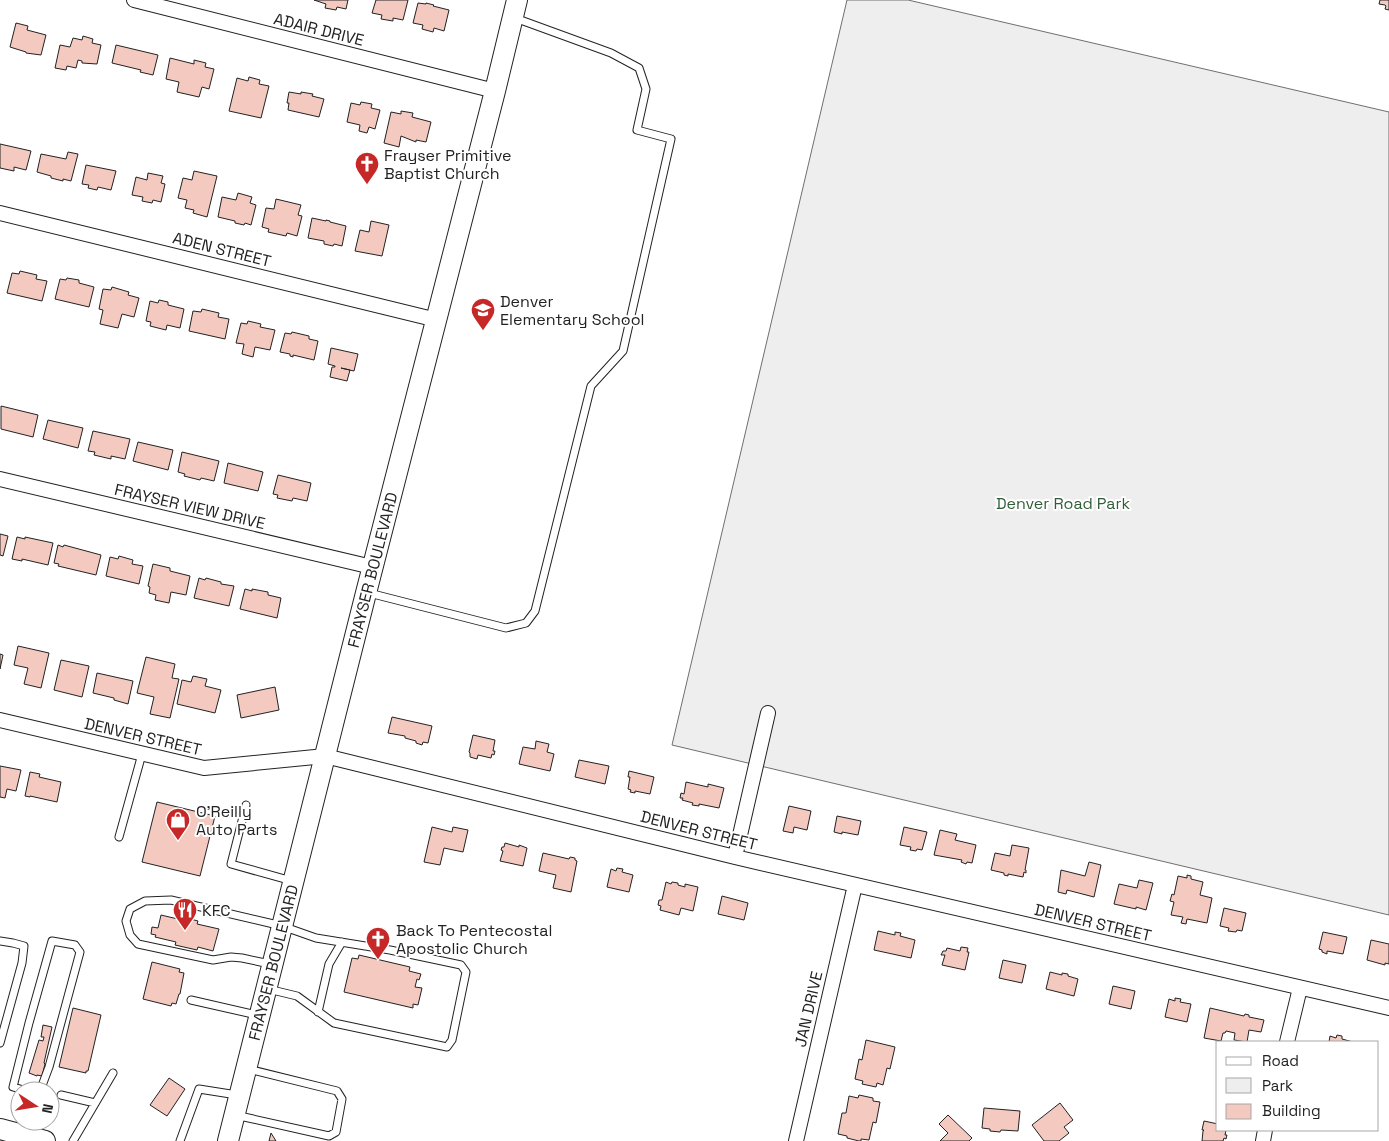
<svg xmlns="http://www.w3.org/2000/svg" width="1389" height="1141" font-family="'Space Grotesk',sans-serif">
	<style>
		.green { fill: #eee; stroke: #6f6f6f }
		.building { fill: #f3c9c0; stroke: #222 }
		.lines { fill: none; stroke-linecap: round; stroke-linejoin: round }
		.service-casing { stroke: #222; stroke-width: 9 }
		.minor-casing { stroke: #222; stroke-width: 16 }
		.secondary-casing { stroke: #222; stroke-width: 22 }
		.service { stroke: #fff; stroke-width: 7 }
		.minor { stroke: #fff; stroke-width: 14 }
		.secondary { stroke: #fff; stroke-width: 20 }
		.labels { text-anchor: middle; stroke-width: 4; stroke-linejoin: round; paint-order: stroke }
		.street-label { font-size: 16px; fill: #222; stroke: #fff }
		.poi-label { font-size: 16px; fill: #222; stroke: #fff; text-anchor: start }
		.park-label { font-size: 16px; fill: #2f5e38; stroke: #fff }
	</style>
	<rect width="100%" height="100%" fill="#fff"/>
	<path class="green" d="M847 0H908L1389 112V915L672 745Z"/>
	<path class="building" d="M314 0H348L346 9 337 7 336 10 325 8 326 4Z
		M376 0H408L403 20 393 18V21L381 19 382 15 372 13Z
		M1380 0H1389V10L1385 9 1386 6 1385 5 1379 4Z
		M418 3 426 4V3L434 5 433 6 449 10 444 31 434 28 433 32 422 29 423 25 413 23Z
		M16 23 28 26 27 30 46 35 41 55 26 53V52L10 47Z
		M83 36 93 39 92 43 101 45 97 64 82 63V61L78 60 76 68 67 66 66 70 55 68 60 45 70 47 73 38 82 40Z
		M116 45 158 55 153 75 140 72 141 70 112 63Z
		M170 58 194 64V60L206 63 205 67 214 69 209 89 202 87 199 97 177 92 179 82 166 79Z
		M249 77 260 80 259 84 269 86 261 118 229 111 237 78 248 81Z
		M289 92 301 94V92L313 94 312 96 324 99 319 117 288 110 289 103H287Z
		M361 102 372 104 371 108 380 110 375 129 369 127 367 133 359 131 360 125 347 122 351 103 360 105Z
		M401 111 413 113 412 117 431 122 426 142 416 140V142L401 136 399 147 384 143 391 112 401 114Z
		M0 144 31 151 26 170 14 167V171L0 168Z
		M68 152 78 154 71 181 63 179V181L51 178V176L37 172 41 154 66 159Z
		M86 165 116 171 111 190 98 187 97 190 88 188 89 185 82 184Z
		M194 171 217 176 207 217 193 213 194 210 185 208 187 200 178 198 183 178 192 180Z
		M148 173 163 176 161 183 165 184 161 202 153 200 152 203 142 201 143 197 132 195 136 177 147 180Z
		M238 193 252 197 250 203 256 205 251 225 245 223 244 225 235 223V221L218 217 222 197 236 200Z
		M276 199 301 205 298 215 302 216 297 236 287 233 286 236 268 232 269 229 262 227 266 208 274 209Z
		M312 218 326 221V220L330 221V222L346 226 342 246 334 244 333 246 324 244V241L308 238Z
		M371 221 389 225 382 256 355 251 360 230 369 232Z
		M20 271 37 275 36 279 47 281 42 301 7 293 12 273 19 274Z
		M67 278 79 280V283L94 287 89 307 55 299 60 279 66 280Z
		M112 287 129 292 128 295 139 298 134 317 122 314 118 328 100 324 103 310 99 309 103 289 111 290Z
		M159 300 168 302V305L184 309 180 328 167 325 166 330 150 326 151 322 146 321 150 301 158 303Z
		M202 309 219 313 218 317 229 319 225 339 189 331 193 311 201 312Z
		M248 321 261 324 260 327 275 330 270 350 255 347 253 357 242 354 244 344 236 343 241 323 247 324Z
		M292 332 309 336V339L318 341 314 360 293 355V357L290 356V354L280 352 285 333 291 334Z
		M331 348 358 354 354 371 341 368 350 370 347 381 330 377 332 367H335V366L328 364Z
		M1 406 38 415 33 437 1 429Z
		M48 420 83 428 78 448 43 439Z
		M93 431 130 439 125 459 111 456V459L94 455 95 452 88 451Z
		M138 442 173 450 168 470 133 461Z
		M182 452 219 461 214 481 201 478 200 480 184 476 185 474 178 472Z
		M228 463 263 472 258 491 224 483Z
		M278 475 311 483 307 501 293 498 292 501 277 498 278 495 273 494Z
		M0 534 8 536 3 556 0 555Z
		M17 537 25 539V537L53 543 48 565 22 559V561L12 559Z
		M58 545 63 547 64 545 101 555 96 575 58 566 59 564 54 563Z
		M119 556 133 560 132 564 143 566 139 584 106 576 110 557 118 559Z
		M153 564 170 568V571L190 576 186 595 171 592 169 603 155 600 156 595 149 593 150 587 148 586Z
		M199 578 205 580 206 578 221 582V584L234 586 229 606 194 598Z
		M245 589 252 591V589L268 592V595L281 598 277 618 240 609Z
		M18 646 49 653 41 688 24 684 28 668 14 665Z
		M0 654 3 655 0 669Z
		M146 657 175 664 172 678 179 679 170 718 150 714 154 697 137 693Z
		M61 660 89 666 82 697 54 690Z
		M97 673 133 681 128 704 114 700V698L93 693Z
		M193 676 207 679 205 686 221 690 215 713 177 704 182 680 191 682Z
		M275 687 279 710 241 718 237 695Z
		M392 717 432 726 428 743 423 742 422 745 416 743V741L405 738V736L388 733Z
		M473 735 495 740 493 751H495L494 755 492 754 491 758 478 755 477 759 470 757V753L469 752Z
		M536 741 549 744 547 752 554 754 550 771 519 764 523 747 535 749Z
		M579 760 609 766 605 784 575 777Z
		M0 766 21 770 16 791 7 789 5 798 0 797Z
		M629 771 654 777 650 794 635 791V793L630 792 631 790 628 789 630 777H628Z
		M30 772 40 774 39 777 61 782 57 802 30 796V797L25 796Z
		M686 782 708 787V784L724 788 719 808 699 804V806L692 805 693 803 682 800 683 798H680L681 793 684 794Z
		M157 802 215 816 200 876 142 862Z
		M789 806 811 811 807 830 794 827 793 833 783 831Z
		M837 816 861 821 858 835 842 832V834L834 832Z
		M432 827 452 832 453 827 468 830 463 852 444 848 440 865 424 862Z
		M904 827 927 832 922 850 917 849 916 851 910 850 911 847 900 845Z
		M940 830 957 834 955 840 976 845 972 863 967 862 966 864 961 862 962 860 934 855Z
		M505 843 519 847V845L527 848 523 866 500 861 503 851 501 850 502 847H504Z
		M1012 845 1029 848 1025 870H1026V873L1024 872 1023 877 1008 874V876L1004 875V873L991 870 995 853 1010 856Z
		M543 853 569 859 570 857 575 858V860L577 861 571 892 553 888 556 875 539 871Z
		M1089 862 1101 865 1094 897 1067 890 1066 894 1058 892 1061 870 1085 876Z
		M617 868 623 869 622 872 633 875 629 892 607 887 611 869 616 871Z
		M1187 875 1191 876V879L1203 882 1200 895 1212 898 1207 923 1187 919 1186 924 1181 923 1183 917 1171 915 1174 902 1170 901 1172 894 1174 895 1178 876 1187 878Z
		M1139 880 1153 883 1146 910 1136 907V909L1114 904 1119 884 1137 888Z
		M666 882 671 884 672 882 678 883V885L685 887V884L698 887 693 911 681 908 679 915 660 910 661 906 658 905 659 900H662Z
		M722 896 748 903 744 920 718 914Z
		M1224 908 1246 913 1242 931 1237 930 1236 932 1228 931 1229 928 1220 926Z
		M161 915 182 920 183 917 198 921 197 924 219 929 213 951 198 947 197 950 175 945 176 942 155 937 156 935 151 934 152 927 158 928Z
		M878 931 895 935V932L901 933 900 936 915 940 911 958 874 950Z
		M1323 932 1347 937 1343 954 1327 951V954L1322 952V950L1319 949Z
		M1371 940 1389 944V964L1385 963V965L1367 960Z
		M961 947 968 948 967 952H969L965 970 942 965 945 955H941L943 951H946L947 948 960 951Z
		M359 955 410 967 409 971 421 974 419 980 417 979 415 987 422 988 418 1005 413 1004V1008L344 992 352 958 358 959Z
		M1003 960 1026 965 1022 983 999 978Z
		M152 962 180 969 179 972 184 973 180 994H179L176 1004 172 1003 171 1006 143 999Z
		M1050 972 1062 975V973L1068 974V976L1078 979 1074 996 1046 989Z
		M1113 986 1135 991 1131 1009 1109 1004Z
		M1175 998 1181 999 1180 1002 1191 1004 1187 1022 1165 1017 1169 999 1175 1001Z
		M73 1008 101 1015 88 1071H86V1073L59 1067Z
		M1210 1008 1244 1016 1245 1014 1249 1015V1017L1264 1020 1261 1032 1249 1030 1247 1042 1234 1040 1235 1033 1226 1031 1225 1033H1223L1221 1041 1204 1038Z
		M43 1025 52 1027 44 1063 45 1064 42 1076 37 1075V1076L29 1073 39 1040 43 1041 44 1037H41Z
		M1337 1035 1342 1036V1039L1353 1042H1329L1330 1036 1336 1038Z
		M866 1040 895 1047 890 1069 887 1068 883 1085 877 1083 876 1087 862 1084 863 1081 855 1079 859 1059 862 1060Z
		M169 1078 185 1089 167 1116 150 1105Z
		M859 1095 873 1098V1101L880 1102 876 1123 873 1122 869 1140 861 1139V1141H859L847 1138V1136L838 1134 842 1113H846L849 1096 858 1098Z
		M1060 1103 1073 1120 1064 1127 1069 1133 1059 1141H1044L1032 1125Z
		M984 1108 1020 1111 1018 1131 1001 1130 1000 1132 990 1131V1129L982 1128Z
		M948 1115 972 1138 969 1141H940L948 1133 939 1124Z
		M1204 1121 1218 1124V1130H1226L1225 1135H1227L1226 1139 1224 1138 1223 1141H1202L1203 1131 1204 1130H1202Z
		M271 1133 276 1141H269Z"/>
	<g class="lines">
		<defs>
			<path id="service" d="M369 593 506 628 526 623 535 611 591 386 623 351 671 139 637 130 646 89 639 68 611 53 515 18
				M246 805 231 864 292 881
				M119 837 142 754
				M0 941 13 943 24 946 22 963 0 1043
				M268 989 297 996 334 1023 447 1047 452 1040 466 972 461 965 390 950 316 938 282 926 171 900 145 901 130 909 126 921 130 935 138 944 213 960 231 957 242 958 270 964
				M191 1000 257 1015
				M318 1012 329 964 342 942
				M27 1091 13 1087 29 1023 52 941 75 945 80 952 49 1067 40 1091
				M61 1095 95 1103
				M235 1115 329 1136 336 1132 342 1099 337 1091 248 1069
				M31 1136 34 1121
				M73 1141 113 1073
				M180 1141 199 1089 237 1095"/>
			<path id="minor" d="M134 0 495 91
				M0 213 437 320
				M0 479 372 567
				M0 720 204 768 325 756 735 857 1389 1008
				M735 857 768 713
				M1287 1042 1300 988
				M796 1141 855 885
				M1263 1141 1265 1130"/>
			<g id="secondary">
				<path d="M0 1129 45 1141"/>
				<path id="s1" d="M228 1141 366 593 495 91 517 0"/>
			</g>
		</defs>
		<use href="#service" class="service-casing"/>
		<use href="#minor" class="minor-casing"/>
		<use href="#secondary" class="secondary-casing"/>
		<use href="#service" class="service"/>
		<use href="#minor" class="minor"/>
		<use href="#secondary" class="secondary"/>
	</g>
	<defs>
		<symbol id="church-pin" viewBox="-11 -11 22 30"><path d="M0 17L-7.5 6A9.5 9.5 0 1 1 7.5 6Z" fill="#c62828" stroke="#fff"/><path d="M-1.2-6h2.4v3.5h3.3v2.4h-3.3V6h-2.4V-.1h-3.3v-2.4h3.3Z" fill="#fff"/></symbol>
		<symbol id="school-pin" viewBox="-11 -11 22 30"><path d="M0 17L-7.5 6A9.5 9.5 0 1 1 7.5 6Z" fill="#c62828" stroke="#fff"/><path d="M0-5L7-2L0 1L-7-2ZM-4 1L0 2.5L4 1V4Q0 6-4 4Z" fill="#fff"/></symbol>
		<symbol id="shop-pin" viewBox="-11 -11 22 30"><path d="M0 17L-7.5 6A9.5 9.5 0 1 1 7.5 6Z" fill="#c62828" stroke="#fff"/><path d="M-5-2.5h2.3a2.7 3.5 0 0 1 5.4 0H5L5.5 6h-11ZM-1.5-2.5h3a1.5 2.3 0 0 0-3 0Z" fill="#fff"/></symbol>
		<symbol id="restaurant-pin" viewBox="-11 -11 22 30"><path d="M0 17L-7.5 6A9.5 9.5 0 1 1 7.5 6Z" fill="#c62828" stroke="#fff"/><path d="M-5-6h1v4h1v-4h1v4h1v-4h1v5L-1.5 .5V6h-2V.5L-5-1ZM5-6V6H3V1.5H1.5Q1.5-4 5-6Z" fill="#fff"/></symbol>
	</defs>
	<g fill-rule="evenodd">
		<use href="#church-pin" x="353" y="150" width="28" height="38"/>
		<use href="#school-pin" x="469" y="296" width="28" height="38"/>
		<use href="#shop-pin" x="164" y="806" width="28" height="38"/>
		<use href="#restaurant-pin" x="171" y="896" width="28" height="38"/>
		<use href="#church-pin" x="364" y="925" width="28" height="38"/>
	</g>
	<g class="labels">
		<g class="street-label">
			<text transform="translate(319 29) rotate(14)" y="6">ADAIR DRIVE</text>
			<text transform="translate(222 249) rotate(14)" y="6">ADEN STREET</text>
			<text transform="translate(190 506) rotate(13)" y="6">FRAYSER VIEW DRIVE</text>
			<text dy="6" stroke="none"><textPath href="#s1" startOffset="589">FRAYSER BOULEVARD</textPath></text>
			<text transform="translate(143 736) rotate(13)" y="6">DENVER STREET</text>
			<text transform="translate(699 830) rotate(14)" y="6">DENVER STREET</text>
			<text transform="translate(1093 922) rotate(13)" y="6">DENVER STREET</text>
			<text dy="6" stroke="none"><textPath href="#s1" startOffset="184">FRAYSER BOULEVARD</textPath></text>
			<text transform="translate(808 1009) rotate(-77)" y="6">JAN DRIVE</text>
		</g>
		<g class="poi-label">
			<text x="384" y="161">Frayser Primitive<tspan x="384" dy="18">Baptist Church</tspan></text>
			<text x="500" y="307">Denver<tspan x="500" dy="18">Elementary School</tspan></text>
			<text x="196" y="817">O'Reilly<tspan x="196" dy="18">Auto Parts</tspan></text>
			<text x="202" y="916">KFC</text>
			<text x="396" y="936">Back To Pentecostal<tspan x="396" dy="18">Apostolic Church</tspan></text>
		</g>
		<g class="park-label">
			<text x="1063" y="509">Denver Road Park</text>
		</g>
	</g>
	<rect x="1216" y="1041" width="162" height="90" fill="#ffffff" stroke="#a7a7a7"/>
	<rect x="1226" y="1057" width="25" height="8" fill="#ffffff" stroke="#a7a7a7"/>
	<text x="1262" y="1066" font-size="15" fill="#222222">Road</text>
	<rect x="1226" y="1078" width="25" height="15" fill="#eeeeee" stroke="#a7a7a7"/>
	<text x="1262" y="1091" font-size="15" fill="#222222">Park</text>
	<rect x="1226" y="1104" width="25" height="15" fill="#f3c9c0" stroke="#a7a7a7"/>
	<text x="1262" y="1116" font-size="15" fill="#222222">Building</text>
	<g transform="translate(35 1106) rotate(102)"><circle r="24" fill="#ffffff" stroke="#a7a7a7"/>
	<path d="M0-4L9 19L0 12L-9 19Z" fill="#c62828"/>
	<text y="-8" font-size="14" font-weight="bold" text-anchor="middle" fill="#222222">N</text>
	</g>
</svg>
